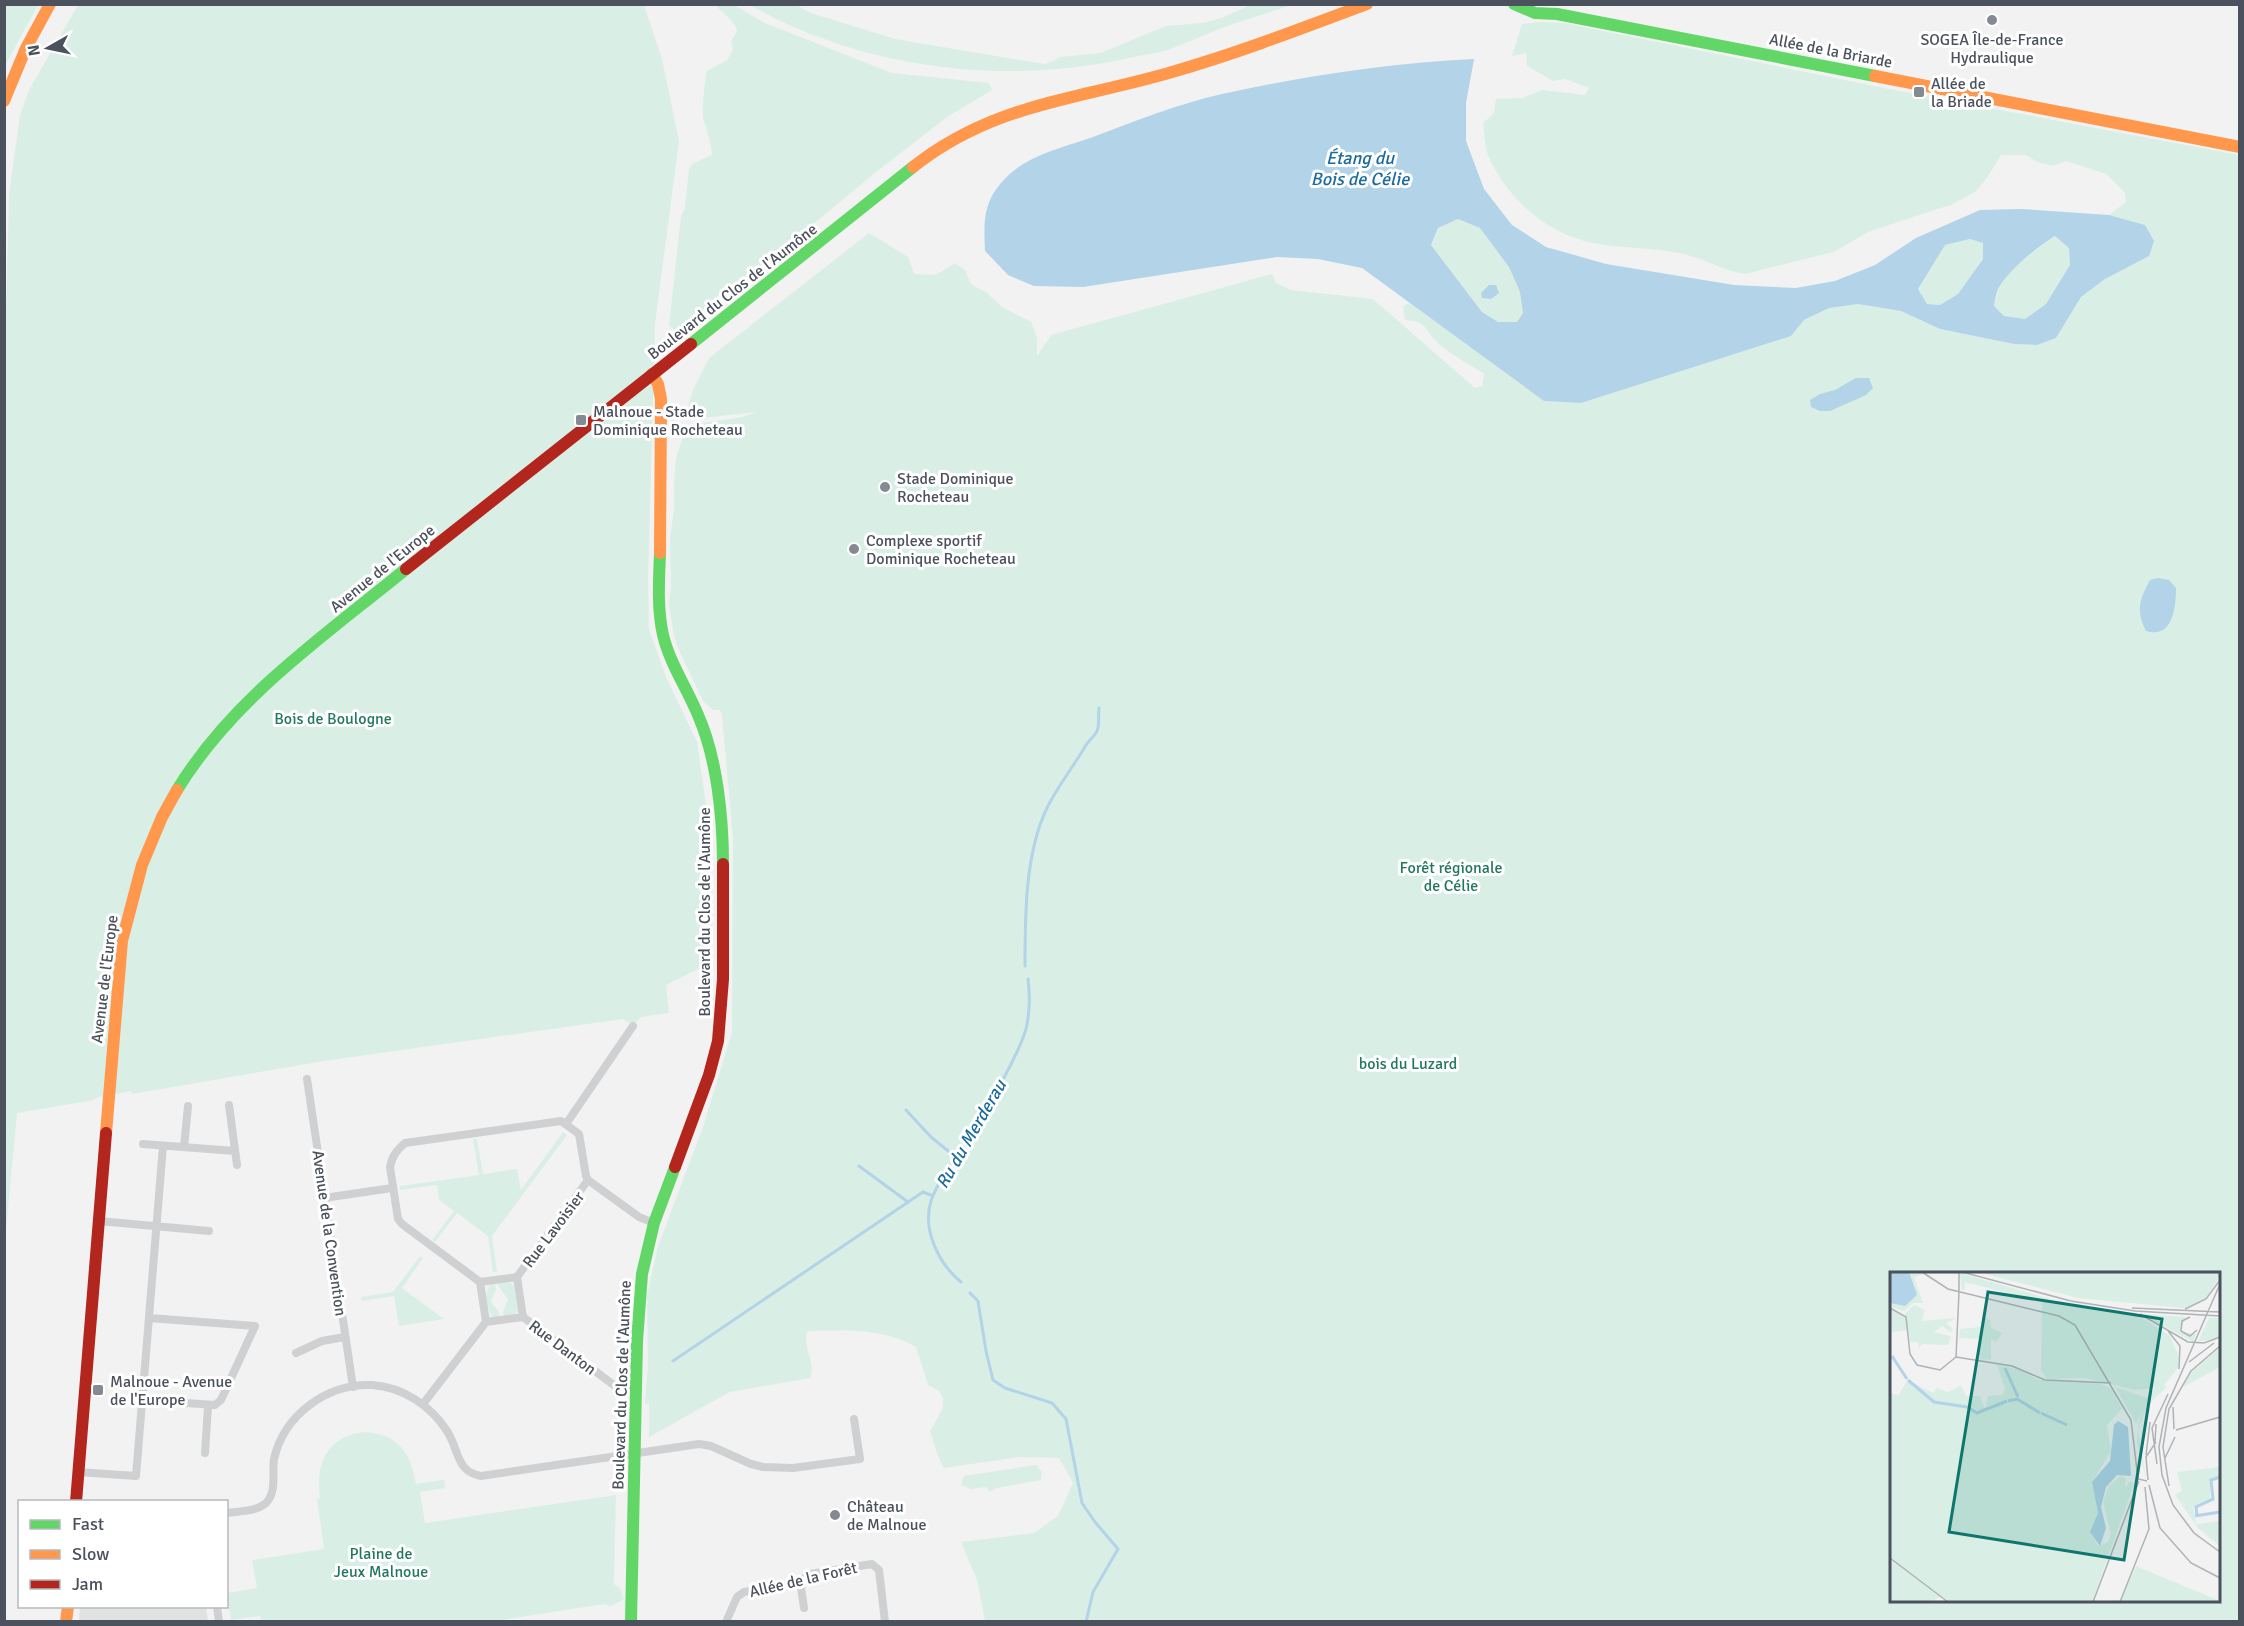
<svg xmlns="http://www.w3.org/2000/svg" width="2244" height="1626" font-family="Signika,sans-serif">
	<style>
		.education { fill: #e0e1e1 }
		.green { fill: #d9efe5; fill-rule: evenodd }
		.water { fill: #b2d3e8; fill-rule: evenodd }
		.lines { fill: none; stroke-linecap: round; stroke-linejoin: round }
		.stream { stroke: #b2d3e8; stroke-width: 3 }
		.street { stroke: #ced0d2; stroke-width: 8 }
		.fast { stroke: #63d668; stroke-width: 12 }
		.slow { stroke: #ff974d; stroke-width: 12 }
		.jam { stroke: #b3261e; stroke-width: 12 }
		.poi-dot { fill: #858991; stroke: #fff; stroke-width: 2 }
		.labels { text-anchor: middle; stroke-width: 6; stroke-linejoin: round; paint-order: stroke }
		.poi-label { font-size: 16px; fill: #4b515d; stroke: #fff; text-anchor: start }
		.street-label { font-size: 16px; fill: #4b515d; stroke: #fff }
		.park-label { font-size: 16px; fill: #21785d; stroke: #fff }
		.water-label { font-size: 18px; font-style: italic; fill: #1b6b9f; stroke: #fff }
		.inset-river { fill: none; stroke: #b2d3e8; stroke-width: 3 }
		.inset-road { fill: none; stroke: #afb2b6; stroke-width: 1.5 }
		.view { fill: #0f766e; fill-opacity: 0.15; stroke: #0f766e; stroke-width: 3 }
		.inset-edge { fill: none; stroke: #4b515d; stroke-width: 3 }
	</style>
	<rect width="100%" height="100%" fill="#f2f2f2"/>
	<path class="education" d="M80 1606 206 1607 208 1621H79Z"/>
	<path class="green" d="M5 4 38 5 5 66 4 5Z
		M78 5H644L662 59 679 141 655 324 648 579 649 629 666 677 697 742 707 812V852L713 907 708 964 666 985 669 1013 641 1017 633 1026 623 1019 324 1061 132 1094 131 1091 95 1098 94 1100 17 1113 5 1241V356L9 194 20 115 29 90Z
		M716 5H734L765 23 892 73 989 83 992 90 947 117 875 173 680 334 669 326 681 216 685 208 689 169 692 164 712 155C711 141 707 131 703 118 702 112 705 77 707 71L727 60 733 50 731 41 737 31C735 20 722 14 716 5Z
		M749 5H796L811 13 895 39 1044 64 1051 62 1060 57 1101 53 1166 26 1202 23 1222 18 1250 5H1292C1274 11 1255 17 1236 23 1214 30 1194 40 1173 48 1158 54 1139 55 1124 59 1014 83 892 71 789 25 775 19 762 11 749 5Z
		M1540 22 1564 23 1889 89 2239 155V1621H985L977 1580 961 1542 1034 1533 1058 1516 1073 1483 1059 1458 1020 1457 944 1468 939 1459 930 1431 943 1408V1398L939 1391 928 1385 916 1347C884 1328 844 1330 808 1331 801 1348 817 1361 810 1378L730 1392 649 1437V1403L645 1404 648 1366 647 1296 658 1246 703 1127 732 1032 733 838 722 715 720 710H713L703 701 677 646 673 631 669 604 671 586 670 538 674 510V481L676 458 683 436 682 426 742 417 757 412 684 420 693 390 709 358 869 233 908 257 914 274 936 275 955 263 965 270 971 284 987 293 1002 307 1031 322 1037 337V356L1051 335 1272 274 1276 283 1291 290 1373 299 1475 388 1482 386 1484 374C1471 365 1446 352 1436 341 1424 328 1426 321 1405 320L1403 306 1410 303 1544 401 1581 403 1791 336 1804 320 1829 308 1858 304 1901 311 1940 329 2014 344 2037 345 2056 338 2081 297 2105 279 2145 225 2109 215 2126 202 2125 193 2106 174 2066 161 2053 166 2037 162 2026 155H2001L1989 175 1976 191 1953 204 1868 232 1834 252 1745 274C1723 271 1705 259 1684 254 1654 247 1623 249 1593 243 1547 234 1506 198 1488 155 1484 146 1485 133 1483 123L1494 113 1496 99 1523 98 1542 90 1585 95 1589 88 1565 79 1553 81 1527 66 1526 53 1512 56 1522 24ZM1892 1274H2218V1600H1892Z
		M1458 219 1480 228 1509 267 1520 292 1523 313 1517 322H1498L1482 312 1431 245 1438 228Z
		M2056 236 2069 248 2070 265 2046 304 2025 319 2004 316 1994 306C1996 300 1996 292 1999 287 2012 267 2036 249 2056 236Z
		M1970 239 1983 243V259L1958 294 1940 305 1927 304 1918 289 1945 245Z
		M563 1132 567 1135 492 1236 497 1272H493L488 1236 457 1213 435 1242 432 1240 454 1211 439 1200 437 1185 400 1190V1186L479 1175 473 1139H477L483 1174 517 1169 521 1190Z
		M420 1256 423 1258 402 1288 444 1319 399 1326 394 1296 362 1301 361 1297 393 1292Z
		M510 1282 514 1286 518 1311 515 1314 504 1317 503 1312 508 1299 499 1287 498 1284Z
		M495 1284 496 1289 491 1302 499 1312 500 1317H493C486 1310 484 1293 490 1285Z
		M367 1432C400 1435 411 1455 416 1484L444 1480 445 1488 420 1492 425 1523 616 1495 614 1584 620 1588 624 1599 610 1607 605 1604 489 1622H262L260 1616 231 1620 227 1593 257 1588 252 1560 324 1549 317 1499 320 1498C315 1463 328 1434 367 1432Z
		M1036 1465 1042 1472 1041 1480 997 1488 990 1492 986 1487 971 1489 961 1485 964 1476Z"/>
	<path class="water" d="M1474 59 1466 103V141L1484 189 1512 225 1546 247 1606 264 1734 285 1796 288 1835 281 1875 265 1916 238 1980 210 2022 209 2109 215 2145 225 2154 241 2149 256 2105 279 2081 297 2056 338 2037 345 2014 344 1940 329 1901 311 1858 304 1829 308 1804 320 1791 336 1581 403 1544 401 1362 268 1318 259 1277 257 1083 287 1034 286 1008 275 985 251C984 225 982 205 1001 183 1023 156 1061 148 1093 137 1135 121 1178 104 1222 94 1305 76 1389 63 1474 59ZM1458 219 1480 228 1509 267 1520 292 1523 313 1517 322H1498L1482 312 1431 245 1438 228ZM2055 236 2069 248 2070 265 2046 304 2025 319 2004 316 1994 306C1995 300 1996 292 1999 287 2012 267 2035 249 2055 236ZM1970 239 1983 243V259L1958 294 1940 305 1927 304 1918 289 1945 245Z
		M1489 285H1496L1499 293 1491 299 1482 298 1481 293Z
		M1856 378H1869L1873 388 1866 395 1830 411H1820L1811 407 1810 400 1820 394 1835 390Z
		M2158 578 2169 580 2176 588C2176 607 2173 639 2146 631 2136 611 2139 600 2150 580Z"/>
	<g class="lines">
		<path class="stream" d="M1025 966C1025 916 1025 853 1047 808 1057 787 1074 766 1086 745 1089 740 1095 736 1097 731 1100 725 1098 714 1099 708
			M906 1110 931 1137 957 1158
			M859 1166 908 1202
			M961 1282C939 1264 922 1230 931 1201 939 1177 959 1155 973 1135 982 1121 989 1106 997 1091 1007 1071 1020 1050 1026 1029 1030 1012 1030 995 1028 979
			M970 1293 978 1301 986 1351 993 1380 1005 1388 1052 1403 1066 1419 1082 1503 1095 1522 1118 1549 1093 1592 1086 1622
			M673 1361 923 1192 933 1196"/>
		<path class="street" d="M307 1079 353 1387
			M229 1105 237 1165
			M566 1124 633 1026
			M143 1144 235 1151
			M184 1147 188 1106
			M324 1198 392 1188
			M99 1221 209 1231
			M517 1277 523 1317 486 1322 480 1282Z
			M517 1277 588 1180
			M480 1282 402 1224 398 1219 390 1167C392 1156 397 1150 405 1143L561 1121 579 1134 586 1176 588 1180 639 1217 654 1223
			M523 1317 615 1386H635
			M296 1353 322 1341 345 1337
			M142 1400 215 1405 221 1400 255 1326 149 1318
			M423 1404 486 1322
			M205 1453 208 1406
			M78 1472 136 1476 163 1146
			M226 1513C239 1511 256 1512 266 1503 277 1492 272 1473 274 1459 284 1415 327 1383 372 1385 403 1387 431 1406 447 1431 459 1449 456 1472 481 1476L699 1444 711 1446 751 1464 763 1467 793 1468 860 1459 854 1419
			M800 1581 804 1608
			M217 1606 219 1622
			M726 1622 737 1597 744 1592 795 1584 810 1574 872 1564 879 1570 885 1622"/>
		<path class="fast" d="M1514 4 1535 13 1557 14 1875 76
			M691 344 913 167
			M660 553C659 580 657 608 663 635 670 664 687 688 698 715 717 758 723 817 723 864
			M177 790C233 698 324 636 406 569
			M631 1622 637 1341 642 1274 654 1223 675 1167"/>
		<path class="slow" d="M1875 76 2240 147
			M4 101 26 48 50 4
			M913 167C994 103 1077 100 1172 72 1238 53 1303 28 1367 4
			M652 374 658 384 661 399 660 553
			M106 1133 122 941 142 865 162 817 177 790
			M66 1622 68 1606"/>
		<path class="jam" d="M406 569 691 344
			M675 1167 709 1075 718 1041 723 979V864
			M76 1502 106 1133"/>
	</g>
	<g class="poi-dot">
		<circle cx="1992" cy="20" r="6"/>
		<rect x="1913" y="86" width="12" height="12" rx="3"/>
		<rect x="575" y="414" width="12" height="12" rx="3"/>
		<circle cx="885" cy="487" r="6"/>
		<circle cx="854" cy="549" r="6"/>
		<rect x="92" y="1384" width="12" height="12" rx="3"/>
		<circle cx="835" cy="1515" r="6"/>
	</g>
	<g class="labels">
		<g class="poi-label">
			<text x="1992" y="45" text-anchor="middle">SOGEA Île-de-France<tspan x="1992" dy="18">Hydraulique</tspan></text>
			<text x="1931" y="89">Allée de<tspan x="1931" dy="18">la Briade</tspan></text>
			<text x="593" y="417">Malnoue - Stade<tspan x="593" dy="18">Dominique Rocheteau</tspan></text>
			<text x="897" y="484">Stade Dominique<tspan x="897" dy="18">Rocheteau</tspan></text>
			<text x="866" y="546">Complexe sportif<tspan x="866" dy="18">Dominique Rocheteau</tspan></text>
			<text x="110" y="1387">Malnoue - Avenue<tspan x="110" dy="18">de l'Europe</tspan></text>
			<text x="847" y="1512">Château<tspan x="847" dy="18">de Malnoue</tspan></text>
		</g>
		<g class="street-label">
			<text transform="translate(1831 50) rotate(11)" y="6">Allée de la Briarde</text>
			<text transform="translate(732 291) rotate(-38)" y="6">Boulevard du Clos de l'Aumône</text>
			<text transform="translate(382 568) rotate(-39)" y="6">Avenue de l'Europe</text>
			<text transform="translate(704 912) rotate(-90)" y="6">Boulevard du Clos de l'Aumône</text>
			<text transform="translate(104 979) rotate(-83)" y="6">Avenue de l'Europe</text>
			<text transform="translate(553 1229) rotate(-53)" y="6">Rue Lavoisier</text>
			<text transform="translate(330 1233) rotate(82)" y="6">Avenue de la Convention</text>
			<text transform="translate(563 1347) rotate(37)" y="6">Rue Danton</text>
			<text transform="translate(621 1385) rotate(-88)" y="6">Boulevard du Clos de l'Aumône</text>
			<text transform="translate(803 1579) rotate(-13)" y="6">Allée de la Forêt</text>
		</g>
		<g class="park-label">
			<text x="333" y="724">Bois de Boulogne</text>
			<text x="1451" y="873">Forêt régionale<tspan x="1451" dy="18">de Célie</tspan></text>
			<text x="1408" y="1069">bois du Luzard</text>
			<text x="381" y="1559">Plaine de<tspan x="381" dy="18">Jeux Malnoue</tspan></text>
		</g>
		<g class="water-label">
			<text x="1360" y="164">Étang du<tspan x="1360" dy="21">Bois de Célie</tspan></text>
			<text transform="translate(971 1134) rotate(-60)" y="6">Ru du Merderau</text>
		</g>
	</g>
	<g transform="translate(1890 1272)">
		<rect width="330" height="330" fill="#f2f2f2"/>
		<path d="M0 0 33 2 24 5 33 31H23L14 39 0 35ZM88 0H330V4L315 27 294 36 188 26ZM70 1 164 28 251 45 280 64 289 85 288 96 274 113 277 115 257 134 248 158 256 206 247 172 248 153 253 137 246 152 225 115 257 126 265 116 245 118 194 106 157 107 151 98 152 30 75 10 74 19 72 18ZM24 33 35 38 36 33 32 49 67 46 56 51 63 57 60 60 52 54 44 60 61 64 58 73 32 72 29 76 28 70H20L15 42ZM0 37 16 46 17 58 2 60 0 85ZM252 42 296 45 290 60 306 62 303 70ZM94 45 100 48 101 56 112 61 106 70 101 67V88L90 87V67L69 66 70 57 91 55ZM319 46H330V65L308 70ZM330 75V95L293 115 302 100ZM107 93 127 97 149 108 211 112 222 117 232 137 217 153 221 179 202 210 208 241 201 262 208 274 218 270 221 262 213 230 219 214 230 204 236 206 235 216 240 209 244 212 202 330H60L52 324 40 330H0V120L8 124 17 109 44 121 46 116 58 120 71 113 76 124H90L95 137 98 124 112 123 115 117ZM330 195V203L320 208V229L303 235 306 252 330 249V274L308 256 285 223 292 219 287 200ZM246 294 330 329V330H230Z" fill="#d9efe5"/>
		<path d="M0 0H19L27 23 15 34 0 31ZM228 149 238 155 241 204 227 203 216 215 211 235 216 256 210 274 200 260 208 241 202 210 220 189 224 153Z" fill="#b2d3e8"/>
		<path class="inset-river" d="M2 84 17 107M115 96 128 125M18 108 44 130 77 135 87 141 117 129M118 129 127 127 150 141M151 141 177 153M305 244 330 240M307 244 306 235 323 227 321 208 330 205"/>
		<path class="inset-road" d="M32 0 58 17 169 44 185 53 241 148 248 207 257 209M69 0V20M72 0 181 29 245 39 330 44M330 12 276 136 269 175 272 203 283 233 304 261 330 280M0 36 16 45 20 82 27 93 50 98 66 85M242 36 330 40M295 37 316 27 330 8M250 42 298 70 314 71 330 65M300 45 292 49 291 59 300 64 307 58M278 59 290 74 289 97M66 85 122 94 155 108 221 111M66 85 69 20M299 90 324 71M283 135 284 157M286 158 330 145M265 170 266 152M256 183 260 150M275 186 285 165M267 192 262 156 278 122M258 208 256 185 266 170M259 213 270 256 301 291 330 306M279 214 273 175 279 137 301 99 330 74M0 286 58 330M203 330 249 209M230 330 259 257 255 215"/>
		<path class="view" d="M98 20 272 47 234 288 59 260Z"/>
		<rect width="330" height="330" class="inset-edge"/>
	</g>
	<rect width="2244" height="1626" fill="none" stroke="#4b515d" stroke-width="12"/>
	<rect x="18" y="1500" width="210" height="108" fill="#ffffff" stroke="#b7b9be" stroke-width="1.5"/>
	<rect x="30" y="1520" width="30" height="9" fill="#63d668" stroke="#b7b9be" stroke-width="1.5"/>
	<text x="72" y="1530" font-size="18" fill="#4b515d">Fast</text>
	<rect x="30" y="1550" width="30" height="9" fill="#ff974d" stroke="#b7b9be" stroke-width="1.5"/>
	<text x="72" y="1560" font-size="18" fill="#4b515d">Slow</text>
	<rect x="30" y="1580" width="30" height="9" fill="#b3261e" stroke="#b7b9be" stroke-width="1.5"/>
	<text x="72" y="1590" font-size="18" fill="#4b515d">Jam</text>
	<g transform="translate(48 48) rotate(261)" stroke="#ffffff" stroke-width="4.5" paint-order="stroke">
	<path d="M0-4.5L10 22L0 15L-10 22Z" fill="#4b515d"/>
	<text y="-9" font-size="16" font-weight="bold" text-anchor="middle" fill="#4b515d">N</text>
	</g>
</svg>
